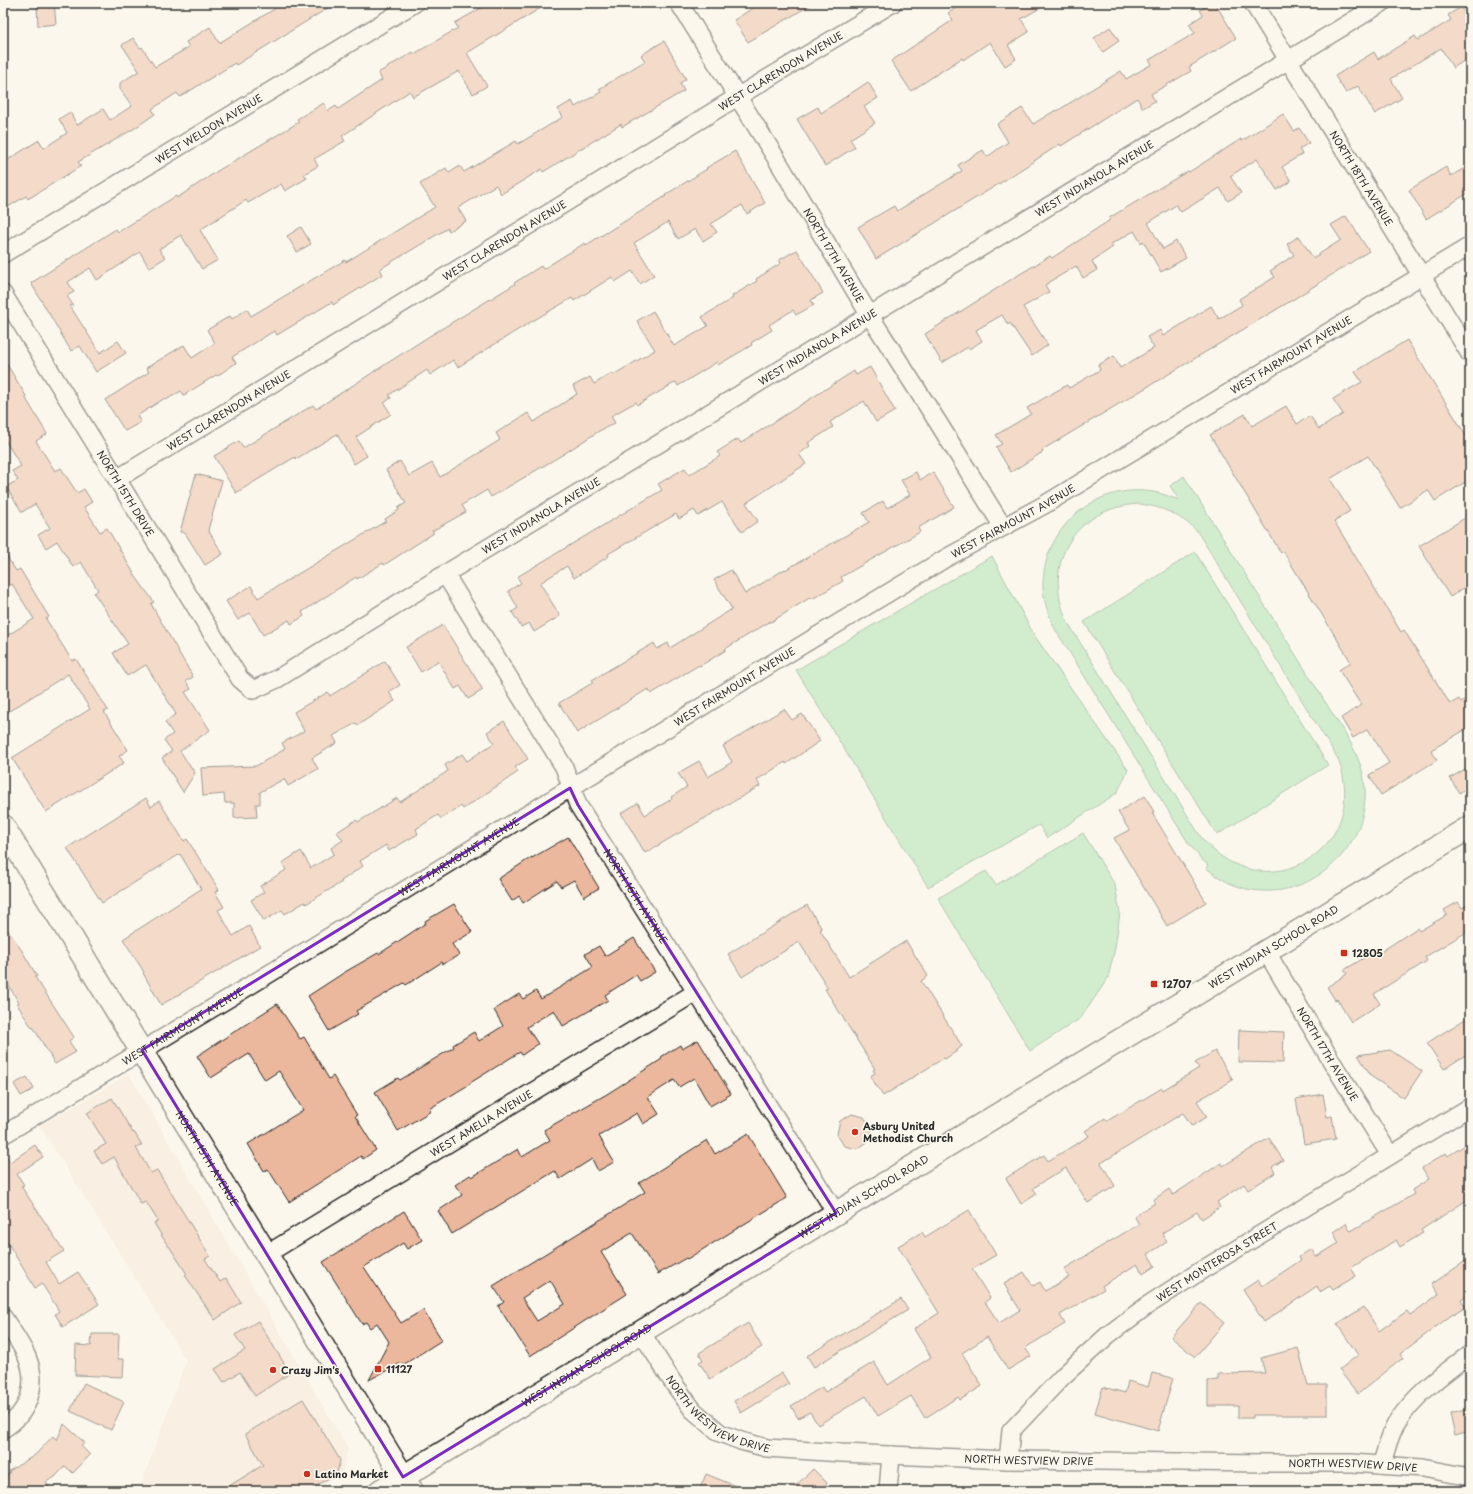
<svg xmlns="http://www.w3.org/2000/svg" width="1473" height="1494" font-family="'Playpen Sans',sans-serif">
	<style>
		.built { fill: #f6e4d4 }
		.green { fill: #9ddfa9; stroke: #64856a; fill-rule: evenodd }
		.building { fill: #ebb79d; stroke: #2b2b2b; fill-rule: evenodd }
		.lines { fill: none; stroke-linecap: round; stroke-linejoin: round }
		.street-casing { stroke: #2b2b2b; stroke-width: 20 }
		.secondary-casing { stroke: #2b2b2b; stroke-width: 25 }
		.street { stroke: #fbf7ec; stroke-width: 17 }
		.secondary { stroke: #fbf7ec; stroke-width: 22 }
		.marked { fill: none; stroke: #7b2cbf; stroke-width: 3; stroke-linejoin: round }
		.poi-dot { fill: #c8321e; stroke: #fbf7ec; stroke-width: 1.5 }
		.labels { text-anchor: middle; stroke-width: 3.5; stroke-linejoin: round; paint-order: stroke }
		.street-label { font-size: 10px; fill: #2b2b2b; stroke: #fbf7ec }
		.poi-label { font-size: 10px; font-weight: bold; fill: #2b2b2b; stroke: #fbf7ec; text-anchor: start }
	</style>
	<rect width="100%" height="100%" fill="#fbf7ec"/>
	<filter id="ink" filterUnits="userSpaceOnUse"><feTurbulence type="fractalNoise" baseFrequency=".025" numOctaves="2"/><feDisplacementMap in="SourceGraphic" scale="8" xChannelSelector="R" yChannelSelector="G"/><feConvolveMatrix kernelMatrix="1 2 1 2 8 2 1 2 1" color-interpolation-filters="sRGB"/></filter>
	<g filter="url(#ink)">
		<path class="built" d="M129 1074 348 1449 342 1472 312 1491H139L186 1360 40 1126Z"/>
		<path class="green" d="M1184 476 1349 740C1357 755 1364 770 1365 788 1369 855 1298 910 1234 885 1224 881 1215 875 1206 868L1208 865 1201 859 1189 844 1055 629C1049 616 1044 603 1043 589 1041 530 1094 482 1153 492 1162 493 1170 497 1179 500L1170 486ZM1140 504C1163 507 1180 515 1197 531L1338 759C1373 850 1263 914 1201 837L1068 623C1040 563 1075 507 1140 504Z
			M1195 552 1328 765 1217 835 1084 622Z
			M992 556 1034 635 1128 770 1117 793 1047 838 1039 825 928 887 796 670Z
			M1083 833 1115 885 1120 913 1115 948 1108 978 1081 1018 1030 1051 938 898 986 871 996 885Z"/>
		<path class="building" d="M54 3 56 24 38 26 37 5Z
			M284 3H336L236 65 235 63 180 97 177 93 152 109 155 114 135 128 78 162 81 166 28 199 26 196 3 210V163L39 140 44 148 67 133 59 119 70 112 77 125 103 109 110 120 132 106 120 89V83L139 71 122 45 133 38 140 48 142 47 155 67 189 47 186 42 210 27 219 43Z
			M490 3H549L467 53 487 86 473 94 459 71 413 97 410 91 342 136 345 141 314 159 318 166 304 174 307 178 285 191 281 184 248 203 246 200 200 230 218 260 202 269 181 235 159 249 165 258 149 268 140 252 97 280 90 268 68 282 74 292 67 296 73 305 70 306 100 353 118 341 126 353 96 372 80 346 71 351 31 283 116 229 118 232 176 196 177 198 219 170 299 122 297 119 324 103 328 111 336 106 338 109 382 80 378 73 413 52 414 54 458 28 455 23Z
			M761 3H814L748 42 734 20Z
			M964 3H1049L1021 19 1029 32 1008 45 1016 59 1005 66 990 42 963 60 962 58 911 91 891 61 953 20 948 13Z
			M1212 3H1215L1236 38 1189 67 1191 71 1151 94 1155 101 1143 108 1137 98 1061 146 1060 144 1002 182 876 259 858 227 894 206 897 211 962 171 958 165 983 150 987 157 1008 142 997 124 1022 108 1033 124 1056 110 1057 111 1121 71 1126 79 1152 64 1149 60 1195 33 1189 24 1203 15 1200 10Z
			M1461 7 1470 23V57L1453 68 1441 48 1391 79 1402 98 1375 114 1358 86 1346 93 1335 76 1374 52 1378 59 1415 36 1418 40 1451 20 1448 15Z
			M1110 27 1119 41 1103 52 1094 38Z
			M664 41 686 79 680 83 684 91 622 127 621 124 543 172 542 169 501 194 496 185 458 208 466 221 449 231 448 228 380 269 383 274 333 305 332 302 277 335 274 331 232 357 236 363 217 376 216 375 184 395 181 391 166 400 165 398 137 416 141 422 125 431 105 400 149 372 146 368 184 345 192 358 215 343 207 330 230 316 232 319 247 309 251 316 345 260 346 262 435 207 420 184 446 168 449 173 460 166 464 172 516 141 518 144 563 117 558 109 572 101 575 107 601 92 599 89 645 61 641 55Z
			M868 82 878 98 864 107 875 123 850 139 855 147 825 166 797 119 818 107 821 113Z
			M1283 114 1294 131 1299 128 1309 143 1299 149 1302 154 1282 167 1291 181 1277 190 1257 159 1230 176 1241 193 1228 201 1220 188 1181 212 1176 205 1148 223 1163 249 1176 241 1186 258 1161 272 1143 241 1141 243 1134 231 1111 244 1113 247 1092 261 1097 270 1083 278 1076 266 1045 285 1049 292 1023 307 1048 345 1032 356 1010 323 1008 325 1002 315 976 330 982 341 969 349 968 347 942 363 925 334 1015 277 1050 256 1052 258 1110 220 1109 218 1188 171 1189 172 1241 139 1242 141Z
			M735 151 765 203 747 214 742 205 711 224 717 232 703 241 695 229 678 239 668 222 634 243 654 275 640 284 632 271 615 282 612 277 574 301 572 298 529 323 458 367 453 360 430 375 427 370 389 395 391 398 384 403 391 414 356 437 367 456 354 464 337 434 296 459 295 457 236 493 214 456 239 441 243 448 313 405 316 409 428 337 515 284 514 283 541 266 543 269 585 243 586 245 666 196 665 195 707 169 706 168Z
			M1470 165V192L1426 219 1409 190 1446 167 1451 176Z
			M1346 216 1369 251 1294 299 1042 450 1043 452 1011 472 996 447 1002 444 996 435 1031 414 1027 408 1067 385 1069 388 1100 370 1098 365 1114 356 1120 368 1154 348 1147 337 1160 330 1163 336 1211 306 1219 319 1242 305 1239 299 1275 277 1270 271 1294 255 1287 244 1299 236 1313 258 1341 240 1331 225Z
			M301 227 311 244 297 252 287 236Z
			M797 250 823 293 811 300 814 305 796 315 793 310 769 325 772 330 751 343 752 345 718 365 717 362 678 386 676 382 637 405 636 402 611 416 615 423 599 431 562 455 491 497 487 490 462 505 466 512 432 531 434 533 384 565 383 563 357 579 356 577 302 612 304 616 291 624 289 620 263 635 250 613 238 620 226 601 251 586 258 598 386 521 385 519 399 510 398 508 406 503 386 470 400 461 409 476 432 463 440 477 500 440 496 433 528 413 534 422 577 394 573 386 590 377 594 384 612 373 613 375 655 350 637 321 653 311 674 346 708 326 702 317 733 298 732 296 757 281 756 279 781 263 779 260Z
			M1407 340 1470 442V479L1435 501 1428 490 1400 508 1368 456 1330 479 1350 511 1334 521 1401 632 1404 630 1450 704 1459 699 1461 702 1470 696V727L1431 750 1437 760 1381 795 1369 775 1389 763 1368 729 1353 738 1341 718 1361 705 1339 670 1351 662 1283 551 1281 553 1210 435 1245 414 1252 426 1286 406 1297 424 1310 416 1319 429 1343 414 1333 399 1362 382 1355 372Z
			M3 358 26 396 25 397 47 434 36 441 55 471 61 468 77 493 84 489 92 502 84 507 100 532 107 528 136 577 154 602 151 604 193 677 186 681 191 689 185 692 210 730 180 751 195 773 183 792 162 758 172 751 164 740 173 734 165 722 176 714 146 665 127 676 113 653 128 644 94 593 98 590 81 562 73 567 57 541 46 548 38 535 50 528 35 504 22 512 6 487 18 480 12 471 21 466 3 437Z
			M870 367 895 411 876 422 864 401 830 422 833 427 808 443 810 446 799 454 806 464 746 503 758 521 742 532 722 502 698 516 694 510 679 519 676 514 608 554 609 556 574 578 567 566 540 583 560 616 534 632 529 623 521 627 512 612 518 608 508 591 521 583 517 577 662 490 658 484 685 468 689 475 720 456 717 452 738 439 741 443 854 371 856 375Z
			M916 472 920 480 933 472 954 507 918 528 920 532 841 577 843 581 812 599 811 597 771 622V621L725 649 726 650 700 666 699 665 651 694 648 689 577 733 559 703 594 682 592 680 654 643 657 649 668 643 670 648 732 609 714 580 731 570 745 594 785 569V570L824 548 869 522 863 513 883 501 887 508 910 495 901 480Z
			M196 474 222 481 208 530 223 554 205 565 185 533 180 532Z
			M1470 515V584L1450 597 1419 546Z
			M3 550 16 571 20 569 49 617 46 619 63 646 72 661 76 659 108 710 104 712 128 750 119 756 124 763 46 812 12 758 90 709 68 674 3 715V638L34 619 12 584 3 590Z
			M443 625 483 690 468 699 460 686 455 689 438 661 421 672 406 647Z
			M385 661 400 685 389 692 395 701 358 725 356 723 333 736 337 743 312 758 318 769 288 786 284 779 260 792V804H256L257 817 234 818V803H225L224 794 203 796 201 768 256 766 285 749 282 743 304 731 294 712 328 692 330 696Z
			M784 709 792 720 802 714 820 741 786 764 785 762 757 780 760 786 645 853 621 813 638 803 645 815 672 799 671 797 687 787 678 773 699 761 708 777 732 762 723 746Z
			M504 721 528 759 515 767 518 772 463 809 461 806 441 819 438 815 416 829 418 834 389 851 386 845 360 861 363 866 341 881 342 882 306 904 305 902 285 914 282 910 264 921 251 900 264 892 260 886 286 870 282 863 301 851 311 868 334 854 331 848 343 840 337 832 356 820 358 822 397 798 400 802 448 771 445 765 462 754 467 761 494 743 487 732Z
			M1470 766V786L1459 793 1450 778Z
			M1145 796 1154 812 1152 813 1206 902 1167 926 1114 838 1129 830 1118 812Z
			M146 798 151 807 159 801 184 841 187 839 219 890 215 892 224 907 218 910 233 936 249 926 260 946 161 1005 143 973 144 972 123 939 201 889 180 854 102 903 67 848Z
			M568 837 599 888 584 897 574 880 561 887 557 881 523 903 519 896 512 901 498 879 532 857V858Z
			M1458 902 1462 908 1470 903V930L1425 957 1427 961 1374 994 1380 1004 1351 1022 1337 999 1335 1000 1327 987 1347 974 1344 970 1374 952 1376 955 1417 928 1419 931 1447 915 1444 910Z
			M454 904 472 932 452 944 459 955 443 964 442 962 406 985 404 983 356 1011 358 1014 329 1031 308 996 345 972 378 953 379 954 426 923 425 921Z
			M807 905 822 929 820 930 849 977 906 941 928 976 921 981 962 1046 957 1050V1051L945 1059 944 1058 883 1096 870 1076 875 1073 873 1070 875 1069 825 989 828 988 799 942 742 977 728 954Z
			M3 923 22 951 37 976 35 977 74 1037 69 1041 76 1052 55 1064 33 1027 32 1028 17 1004 19 1003 3 976Z
			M634 938 655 972 640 981 636 975 605 995 608 1000 563 1026 554 1010 527 1027 538 1044 522 1055 520 1052 470 1083V1084L429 1109 431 1111 398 1131 375 1092 398 1078 400 1080 454 1047 453 1045 474 1032 479 1041 503 1026 494 1010 519 994 523 999 536 991 541 999 593 967 585 954 599 946 605 956Z
			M277 1004 300 1039 304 1037 329 1079 333 1076 357 1115 355 1116 376 1150 363 1159 361 1156 289 1202 268 1169 264 1171 248 1144 303 1110 279 1071 265 1080 249 1054 211 1078 197 1056Z
			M1470 1016V1052L1444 1069 1427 1043Z
			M1239 1030 1284 1032 1283 1063 1238 1062Z
			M698 1040 731 1094 710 1106 694 1078 679 1087 674 1080 648 1097 659 1114 643 1124 637 1113 599 1136 614 1162 598 1171 592 1159 560 1179 555 1171 452 1234 438 1211 462 1195 455 1185 470 1175 472 1177 518 1149 522 1157 550 1140 544 1130 607 1094 662 1059 661 1057 680 1045 682 1049Z
			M1390 1050 1422 1071 1404 1098 1372 1077 1358 1055Z
			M1215 1051 1233 1080 1197 1101 1207 1117 1192 1126 1183 1113 1101 1163 1115 1186 1088 1203 1066 1168 1033 1188 1037 1194 1021 1204 1006 1178 1044 1155 1048 1161 1089 1136 1085 1131 1105 1118 1107 1121 1162 1088 1163 1090 1199 1068 1195 1063Z
			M27 1077 34 1089 21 1096 14 1084Z
			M1323 1094 1327 1117 1332 1116 1336 1139 1304 1144 1296 1099Z
			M112 1098 133 1133 134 1132 142 1145 136 1148 151 1173 157 1170 210 1256 205 1259 220 1282 226 1278 241 1302 215 1320 185 1275 187 1274 169 1246H168L154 1223 158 1221 146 1202 141 1204 114 1157 102 1164 94 1151 106 1144 87 1113Z
			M852 1114 864 1117 872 1129 869 1141 857 1149 844 1146 837 1134 840 1121Z
			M748 1134 787 1198 687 1259 686 1258 658 1274 632 1233 601 1252 627 1294 530 1356 498 1306 504 1302 493 1286 645 1192 639 1183 707 1140 715 1154ZM550 1280 565 1304 537 1321 522 1298Z
			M1269 1138 1283 1160 1272 1167 1275 1173 1248 1190 1244 1184 1217 1202 1220 1207 1202 1219 1197 1212 1162 1233 1167 1242 1148 1254 1155 1266 1143 1274 1137 1264 1102 1286 1104 1289 1060 1315 1065 1324 1025 1348 1031 1356 1008 1370 987 1337 962 1353 982 1386 960 1400 958 1397 925 1418 911 1396 878 1416 866 1396 818 1425 810 1412 798 1418 791 1406 822 1387 825 1392 874 1362 888 1385 931 1357 914 1329 939 1313 898 1246 922 1232 925 1237 969 1210 996 1255 972 1269 990 1298 985 1302 999 1323 1020 1310 1004 1284 1024 1272 1033 1286 1040 1282 1045 1291 1069 1277 1064 1269 1139 1224 1134 1216 1155 1203 1153 1200 1169 1189 1173 1195 1221 1163 1223 1166Z
			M35 1145 43 1157 17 1174 24 1185 21 1186 64 1251 46 1262 59 1284 78 1272 99 1304 63 1327 55 1314 59 1311 42 1284 35 1288 3 1235V1151L10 1162Z
			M1465 1145 1470 1152V1198L1421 1230 1423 1233 1400 1247 1396 1240 1351 1268 1356 1276 1333 1290 1330 1286 1320 1292 1317 1286 1264 1322 1243 1290 1258 1280 1262 1286 1301 1260 1299 1257 1311 1249 1316 1257 1339 1243 1333 1232 1346 1223 1351 1231 1414 1194 1412 1190 1429 1179 1422 1168 1446 1153 1448 1156Z
			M404 1211 422 1240 407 1249 403 1243 364 1267 401 1323 423 1310 442 1340 403 1365 401 1363 369 1380 389 1342 377 1323 370 1328 366 1322 362 1324 323 1262Z
			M1470 1258V1294L1461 1300 1466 1307 1453 1315V1314L1400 1354 1403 1358 1358 1394 1339 1370 1358 1355 1337 1324 1364 1307 1379 1331 1407 1311 1410 1315 1439 1294 1432 1284Z
			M901 1299 908 1310 814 1367 807 1356Z
			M1201 1303 1224 1323 1195 1357 1171 1337Z
			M258 1321 290 1373 255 1396 240 1372 224 1382 215 1369 245 1350 235 1335Z
			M748 1323 762 1347 710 1379 699 1362 703 1360 699 1353Z
			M92 1334H119L118 1359H124L123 1377 75 1375 76 1345 91 1346Z
			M1298 1348 1308 1385H1327V1415H1253V1418H1238V1406H1208V1381L1218 1380V1374L1265 1373 1261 1358Z
			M782 1373 789 1384 741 1413 734 1401Z
			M1152 1373 1173 1378 1158 1431 1095 1413 1103 1387 1125 1393 1128 1381 1148 1387Z
			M84 1383 124 1402 111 1430 70 1411Z
			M303 1399 340 1460 337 1473 308 1491H221L263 1465 245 1434Z
			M1470 1408V1431L1455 1435 1450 1413Z
			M64 1424 85 1443 81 1446 90 1455 73 1473 65 1466 55 1477 46 1482 51 1491H7L3 1485V1477L10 1473 9 1471 35 1455 53 1436 57 1440Z
			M813 1469 827 1483 820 1491H790Z
			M706 1474 748 1491H699Z"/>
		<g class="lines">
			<defs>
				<g id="street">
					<path id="s1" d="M679 3 776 158 870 316 939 424 1003 527"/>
					<path id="s2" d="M1253 3 1470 354"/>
					<path id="s3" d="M3 254 415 3"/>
					<path id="s4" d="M3 294 240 679 253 690 277 679 445 574 1382 3"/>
					<path id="s5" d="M117 479 737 97 893 3"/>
					<path id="s6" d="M445 574 564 767 578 805 836 1213"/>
					<path id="s7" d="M1266 951 1332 1062 1390 1155"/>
					<path id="s8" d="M3 1135 277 969 779 659 946 558 1044 505 1470 246"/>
					<path id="s9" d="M267 1254 696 992"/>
					<path d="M3 1317C11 1330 21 1343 27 1357 39 1385 28 1414 3 1429"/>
					<path id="s10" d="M641 1332 674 1384 693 1410 720 1433 741 1441 767 1448 842 1453 1008 1460 1266 1463H1352L1422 1468 1470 1477"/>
					<path id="s11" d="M1008 1460 1011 1431 1063 1376 1108 1335 1148 1305 1202 1270 1470 1107"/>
					<path d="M1381 1465C1386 1452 1389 1436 1396 1424 1413 1396 1444 1373 1470 1354"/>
					<path d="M888 1491 891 1455"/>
				</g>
				<g id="secondary">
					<path id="s12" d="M3 826 412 1491"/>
					<path id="s13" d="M380 1491 1470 827"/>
				</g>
			</defs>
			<use href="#street" class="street-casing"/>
			<use href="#secondary" class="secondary-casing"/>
			<use href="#street" class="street"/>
			<use href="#secondary" class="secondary"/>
		</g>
	</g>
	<path d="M0 0H1473V1494H0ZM570 788 578 805 836 1213 403 1477 142 1050Z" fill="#fbf7ec" fill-opacity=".55" fill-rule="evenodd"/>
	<path class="marked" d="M570 788 578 805 836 1213 403 1477 142 1050Z"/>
	<g class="poi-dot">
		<rect x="1340" y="949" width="8" height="8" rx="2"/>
		<rect x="1150" y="980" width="8" height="8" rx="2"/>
		<circle cx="855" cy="1132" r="4"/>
		<rect x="374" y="1365" width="8" height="8" rx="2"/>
		<circle cx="273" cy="1370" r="4"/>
		<circle cx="307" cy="1474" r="4"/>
	</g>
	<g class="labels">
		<g class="street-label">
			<text dy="4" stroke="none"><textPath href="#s5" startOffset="779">WEST CLARENDON AVENUE</textPath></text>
			<text dy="4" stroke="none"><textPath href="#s3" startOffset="241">WEST WELDON AVENUE</textPath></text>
			<text dy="4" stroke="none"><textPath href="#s4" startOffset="1454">WEST INDIANOLA AVENUE</textPath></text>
			<text dy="4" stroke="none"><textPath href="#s2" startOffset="206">NORTH 18TH AVENUE</textPath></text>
			<text dy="4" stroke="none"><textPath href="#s5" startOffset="455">WEST CLARENDON AVENUE</textPath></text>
			<text dy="4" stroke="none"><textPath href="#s1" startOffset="296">NORTH 17TH AVENUE</textPath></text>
			<text dy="4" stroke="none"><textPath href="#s4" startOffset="1130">WEST INDIANOLA AVENUE</textPath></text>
			<text dy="4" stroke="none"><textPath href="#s8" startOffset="1506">WEST FAIRMOUNT AVENUE</textPath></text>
			<text dy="4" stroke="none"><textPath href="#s5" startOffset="131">WEST CLARENDON AVENUE</textPath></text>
			<text dy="4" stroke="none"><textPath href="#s4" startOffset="234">NORTH 15TH DRIVE</textPath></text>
			<text dy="4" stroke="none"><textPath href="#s4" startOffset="806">WEST INDIANOLA AVENUE</textPath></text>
			<text dy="4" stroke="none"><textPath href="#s8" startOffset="1182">WEST FAIRMOUNT AVENUE</textPath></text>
			<text dy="4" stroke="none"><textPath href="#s8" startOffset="858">WEST FAIRMOUNT AVENUE</textPath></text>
			<text dy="4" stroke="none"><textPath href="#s8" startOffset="534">WEST FAIRMOUNT AVENUE</textPath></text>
			<text dy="4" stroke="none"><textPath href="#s6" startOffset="375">NORTH 16TH AVENUE</textPath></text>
			<text dy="4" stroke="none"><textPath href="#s13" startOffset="1046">WEST INDIAN SCHOOL ROAD</textPath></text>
			<text dy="4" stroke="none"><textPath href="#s8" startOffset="210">WEST FAIRMOUNT AVENUE</textPath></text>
			<text dy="4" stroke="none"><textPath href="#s7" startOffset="120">NORTH 17TH AVENUE</textPath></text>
			<text dy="4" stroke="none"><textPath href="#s9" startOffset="251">WEST AMELIA AVENUE</textPath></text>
			<text dy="4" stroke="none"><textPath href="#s12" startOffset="390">NORTH 15TH AVENUE</textPath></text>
			<text dy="4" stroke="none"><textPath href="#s13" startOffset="566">WEST INDIAN SCHOOL ROAD</textPath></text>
			<text dy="4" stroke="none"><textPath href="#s11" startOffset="297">WEST MONTEROSA STREET</textPath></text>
			<text dy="4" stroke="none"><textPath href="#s13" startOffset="242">WEST INDIAN SCHOOL ROAD</textPath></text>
			<text dy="4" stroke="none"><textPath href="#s10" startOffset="117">NORTH WESTVIEW DRIVE</textPath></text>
			<text dy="4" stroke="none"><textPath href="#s10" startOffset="441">NORTH WESTVIEW DRIVE</textPath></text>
			<text dy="4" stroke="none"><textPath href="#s10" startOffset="765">NORTH WESTVIEW DRIVE</textPath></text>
		</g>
		<g class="poi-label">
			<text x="1352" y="957">12805</text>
			<text x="1162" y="988">12707</text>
			<text x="863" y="1130">Asbury United<tspan x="863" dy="12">Methodist Church</tspan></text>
			<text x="386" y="1373">11127</text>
			<text x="281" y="1374">Crazy Jim's</text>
			<text x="315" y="1478">Latino Market</text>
		</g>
	</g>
	<rect width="1473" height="1494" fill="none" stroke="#fbf7ec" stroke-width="16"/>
	<rect x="8" y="8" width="1457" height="1478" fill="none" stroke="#2b2b2b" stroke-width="1.5" filter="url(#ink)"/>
</svg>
